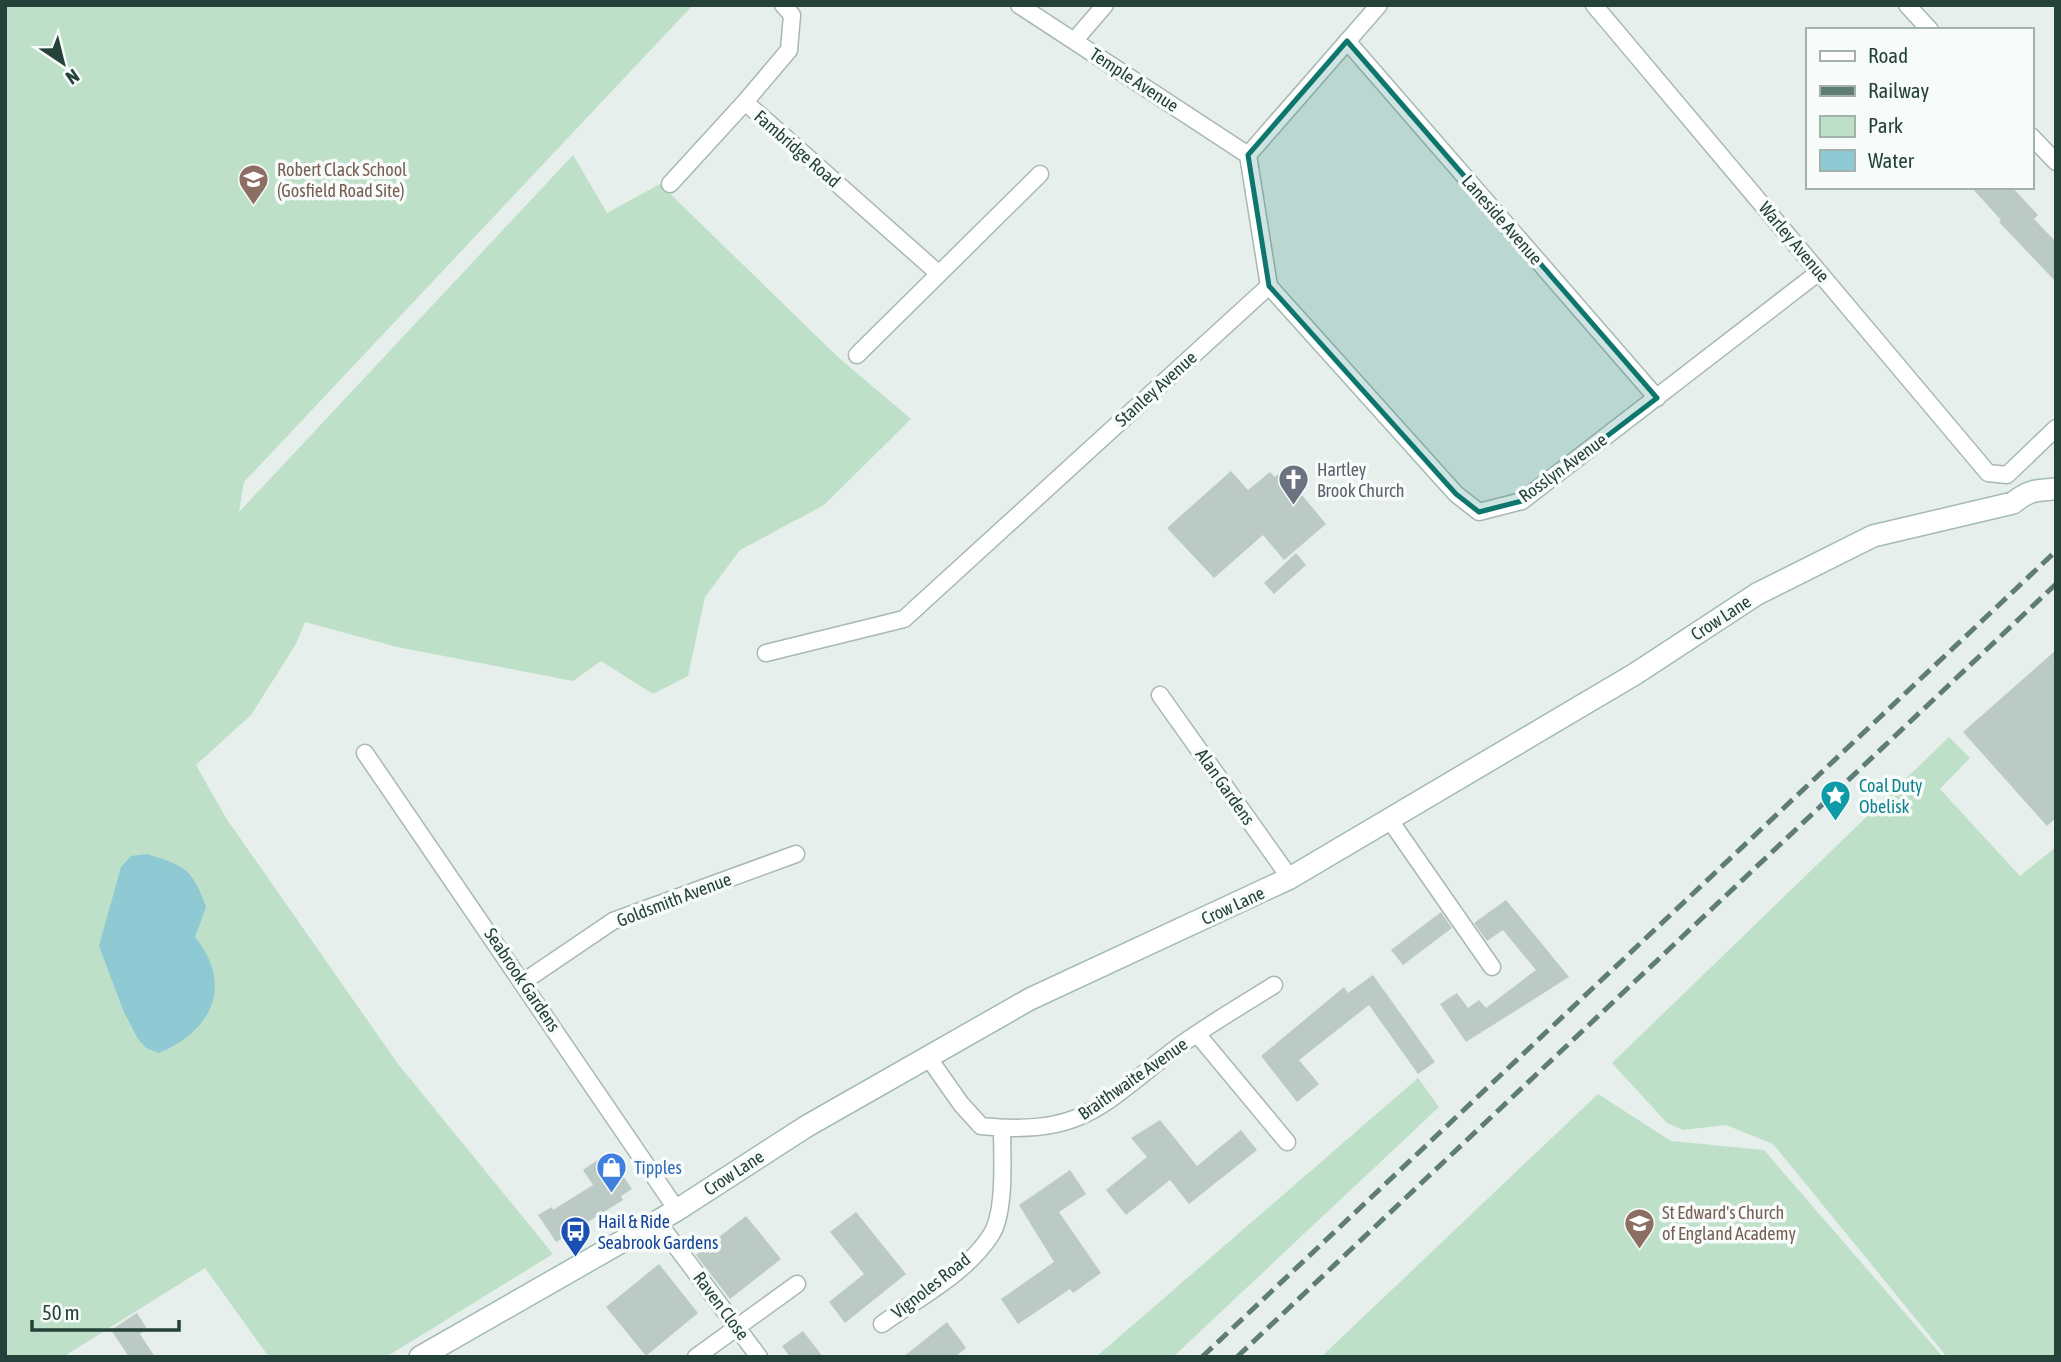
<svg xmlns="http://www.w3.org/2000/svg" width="2061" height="1362" font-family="'Asap Condensed',sans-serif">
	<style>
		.green { fill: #bfe0c8 }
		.water { fill: #8ec9d4 }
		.building { fill: #bbcac4 }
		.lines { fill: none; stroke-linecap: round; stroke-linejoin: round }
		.street-casing { stroke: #a8b8b2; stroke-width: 19 }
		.secondary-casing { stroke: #a4bbb3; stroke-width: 24 }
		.street { stroke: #fff; stroke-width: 16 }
		.secondary { stroke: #fff; stroke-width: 21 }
		.rail { stroke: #5f7d75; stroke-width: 5; stroke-dasharray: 14 7; stroke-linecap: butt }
		.marked { fill: #0f766e; fill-opacity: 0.2; stroke: #0f766e; stroke-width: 5; stroke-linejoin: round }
		.labels { text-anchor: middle; stroke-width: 7; stroke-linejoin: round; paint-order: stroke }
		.street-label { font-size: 18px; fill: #24423a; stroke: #f7fbf9 }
		.education-label { font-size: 18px; fill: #785e54; stroke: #f7fbf9; text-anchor: start }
		.worship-label { font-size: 18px; fill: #5b616d; stroke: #f7fbf9; text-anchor: start }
		.culture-label { font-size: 18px; fill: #0d838f; stroke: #f7fbf9; text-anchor: start }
		.shop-label { font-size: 18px; fill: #366cbe; stroke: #f7fbf9; text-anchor: start }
		.transit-label { font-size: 18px; fill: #164399; stroke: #f7fbf9; text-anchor: start }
	</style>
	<rect width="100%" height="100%" fill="#e6efeb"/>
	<path class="green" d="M5 5H693L244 482 239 512 573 155 607 213 660 184 839 358 911 419 824 505 740 550 705 597 688 676 653 694 601 661 573 681 397 647 305 622 296 644 251 715 196 765 226 818 398 1064 553 1254 386 1357H269L205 1268 63 1357H5Z
		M1949 737 1970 758 1940 789 2020 876 2056 847V1357H1947L1773 1144 1726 1125 1683 1130 1667 1123 1612 1063Z
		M1418 1078 1439 1107 1173 1357H1096Z
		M1598 1094 1671 1141 1764 1150 1943 1357H1321Z"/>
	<path class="water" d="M147 854C185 866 192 868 206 907L195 937C234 985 212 1031 159 1053L146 1048 138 1039 123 1010 99 946 121 867 131 856Z"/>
	<path class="building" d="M1971 187H2012L2038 215 2034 219 2056 242V282L1999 222 2001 220Z
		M1231 471 1248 490 1270 472 1275 477 1282 471 1326 524 1284 560 1263 535 1214 578 1167 528Z
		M1296 553 1306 565 1274 594 1264 583Z
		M2056 650V818L2047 826 1963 732Z
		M1506 900 1569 977 1466 1042 1440 1004 1457 993 1468 1008 1479 1000 1486 1008 1536 970 1503 930 1487 941 1474 923Z
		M1441 912 1452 928 1403 965 1391 950Z
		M1373 975 1435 1062 1418 1074 1369 1005 1299 1060 1319 1084 1297 1102 1261 1056 1344 987 1348 993Z
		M1160 1120 1197 1166 1241 1130 1257 1150 1189 1204 1170 1180 1126 1215 1106 1190 1147 1157 1131 1138Z
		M599 1159 613 1179 619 1170 632 1189 621 1196 623 1200 556 1242 538 1215 552 1207 553 1210 593 1185 583 1170Z
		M1070 1170 1086 1194 1059 1212 1101 1273 1073 1293 1070 1289 1018 1324 1001 1299 1054 1262 1019 1205Z
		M856 1212 906 1274 845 1323 829 1302 864 1274 830 1232Z
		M746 1216 781 1259 730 1299 696 1255Z
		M659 1264 698 1313 646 1356 606 1307Z
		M137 1313 147 1329 140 1334 155 1357H129L111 1330Z
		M947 1322 966 1348 955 1357H903Z
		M803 1331 823 1357H790L782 1346Z"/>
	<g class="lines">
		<defs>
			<path id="street" d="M783 5 792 15 789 50 745 102 938 273
				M1019 5 1248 155
				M1594 5 1988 473 2007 475 2056 428
				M1907 5 1930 30
				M1074 41 1105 5
				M1347 41 1657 398
				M2031 136 2056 162
				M670 184 745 102
				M1269 286 1456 494 1479 512 1522 501 1819 272
				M857 355 1040 174
				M766 653 904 619 1269 286 1248 155 1379 5
				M1160 695 1290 878
				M365 753 677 1210
				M1389 819 1492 967
				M523 982 613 921 796 854
				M1198 1035 1287 1142
				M928 1057 961 1104 981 1126C1083 1136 1100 1106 1175 1049 1206 1026 1241 1006 1274 985
				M657 1221 759 1357
				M882 1324C918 1298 967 1273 991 1235 1006 1212 1002 1156 1002 1128
				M696 1357 797 1284"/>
			<path id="secondary" d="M420 1357 677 1210 807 1126 1030 999 1290 878 1635 674 1757 594 1873 536 2013 503C2028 490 2038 490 2056 489"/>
		</defs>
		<use href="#street" class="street-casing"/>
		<use href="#secondary" class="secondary-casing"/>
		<use href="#street" class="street"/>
		<use href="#secondary" class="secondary"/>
		<path class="rail" d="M1202 1357 2056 551
			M1237 1357 2056 584"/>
	</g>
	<path class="marked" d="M1347 41 1657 398 1522 501 1479 512 1456 494 1269 286 1248 155Z"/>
	<defs>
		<symbol id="school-pin" viewBox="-11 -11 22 30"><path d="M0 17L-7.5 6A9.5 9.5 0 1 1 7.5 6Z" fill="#8d6e63" stroke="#f7fbf9"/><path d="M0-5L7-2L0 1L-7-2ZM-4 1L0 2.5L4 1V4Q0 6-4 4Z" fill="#fff"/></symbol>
		<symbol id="church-pin" viewBox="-11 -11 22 30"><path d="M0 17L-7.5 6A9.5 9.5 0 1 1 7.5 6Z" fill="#6b7280" stroke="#f7fbf9"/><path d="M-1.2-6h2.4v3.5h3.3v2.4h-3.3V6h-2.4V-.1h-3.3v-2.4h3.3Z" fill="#fff"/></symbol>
		<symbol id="sight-pin" viewBox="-11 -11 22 30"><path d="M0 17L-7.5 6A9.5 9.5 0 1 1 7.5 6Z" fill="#0f9aa8" stroke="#f7fbf9"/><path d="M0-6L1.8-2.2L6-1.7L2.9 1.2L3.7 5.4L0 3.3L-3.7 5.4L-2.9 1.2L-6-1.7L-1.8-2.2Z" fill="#fff"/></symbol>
		<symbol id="shop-pin" viewBox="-11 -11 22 30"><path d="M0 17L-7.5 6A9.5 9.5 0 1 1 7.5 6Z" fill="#3f7fe0" stroke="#f7fbf9"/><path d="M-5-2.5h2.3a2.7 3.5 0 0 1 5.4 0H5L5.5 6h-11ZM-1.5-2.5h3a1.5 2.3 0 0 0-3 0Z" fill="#fff"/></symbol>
		<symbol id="bus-pin" viewBox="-11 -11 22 30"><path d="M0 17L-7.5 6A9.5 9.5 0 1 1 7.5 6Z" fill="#1a4fb4" stroke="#f7fbf9"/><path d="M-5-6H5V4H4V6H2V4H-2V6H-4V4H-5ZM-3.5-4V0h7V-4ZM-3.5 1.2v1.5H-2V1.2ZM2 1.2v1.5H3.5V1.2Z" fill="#fff"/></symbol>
	</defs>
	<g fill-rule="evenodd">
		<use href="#school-pin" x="236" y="162" width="35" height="47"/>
		<use href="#church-pin" x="1276" y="462" width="35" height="47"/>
		<use href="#sight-pin" x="1818" y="778" width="35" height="47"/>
		<use href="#shop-pin" x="594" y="1150" width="35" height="47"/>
		<use href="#school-pin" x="1622" y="1206" width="35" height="47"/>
		<use href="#bus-pin" x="558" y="1214" width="35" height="47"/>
	</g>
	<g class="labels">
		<g class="street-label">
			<text transform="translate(1134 80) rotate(33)" y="6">Temple Avenue</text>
			<text transform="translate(797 149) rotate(41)" y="6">Fambridge Road</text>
			<text transform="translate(1502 220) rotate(49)" y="6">Laneside Avenue</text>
			<text transform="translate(1794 242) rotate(50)" y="6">Warley Avenue</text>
			<text transform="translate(1156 389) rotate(-42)" y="6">Stanley Avenue</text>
			<text transform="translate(1563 468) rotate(-36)" y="6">Rosslyn Avenue</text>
			<text transform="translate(1721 618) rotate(-33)" y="6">Crow Lane</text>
			<text transform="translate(1225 787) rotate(55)" y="6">Alan Gardens</text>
			<text transform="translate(674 900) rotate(-21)" y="6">Goldsmith Avenue</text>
			<text transform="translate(1233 906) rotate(-25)" y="6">Crow Lane</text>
			<text transform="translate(522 980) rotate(56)" y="6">Seabrook Gardens</text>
			<text transform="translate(1133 1079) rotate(-35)" y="6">Braithwaite Avenue</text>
			<text transform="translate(734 1173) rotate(-33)" y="6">Crow Lane</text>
			<text transform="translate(931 1286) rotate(-38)" y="6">Vignoles Road</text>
			<text transform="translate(721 1306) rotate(53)" y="6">Raven Close</text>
		</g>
		<g class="education-label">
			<text x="277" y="176">Robert Clack School<tspan x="277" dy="21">(Gosfield Road Site)</tspan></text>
			<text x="1662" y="1219">St Edward's Church<tspan x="1662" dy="21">of England Academy</tspan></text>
		</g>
		<g class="worship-label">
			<text x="1317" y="476">Hartley<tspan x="1317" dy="21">Brook Church</tspan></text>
		</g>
		<g class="culture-label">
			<text x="1859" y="792">Coal Duty<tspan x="1859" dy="21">Obelisk</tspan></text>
		</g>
		<g class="shop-label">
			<text x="634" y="1174">Tipples</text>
		</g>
		<g class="transit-label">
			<text x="598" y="1228">Hail &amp; Ride<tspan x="598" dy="21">Seabrook Gardens</tspan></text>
		</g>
	</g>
	<rect width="2061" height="1362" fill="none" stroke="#24423a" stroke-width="14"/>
	<rect x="1806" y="28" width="228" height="161" fill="#f7fbf9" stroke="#a3b1ad" stroke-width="2"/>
	<rect x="1820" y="51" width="35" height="10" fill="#ffffff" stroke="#a3b1ad" stroke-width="2"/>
	<text x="1868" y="63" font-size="21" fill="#24423a">Road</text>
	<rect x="1820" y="86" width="35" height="10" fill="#5f7d75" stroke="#a3b1ad" stroke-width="2"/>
	<text x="1868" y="98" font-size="21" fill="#24423a">Railway</text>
	<rect x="1820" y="116" width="35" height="21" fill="#bfe0c8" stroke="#a3b1ad" stroke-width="2"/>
	<text x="1868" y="133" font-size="21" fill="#24423a">Park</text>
	<rect x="1820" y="150" width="35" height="21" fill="#8ec9d4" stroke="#a3b1ad" stroke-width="2"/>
	<text x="1868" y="168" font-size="21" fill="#24423a">Water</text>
	<g transform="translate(63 63) rotate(145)" stroke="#f7fbf9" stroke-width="5" paint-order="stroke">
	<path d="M0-5L12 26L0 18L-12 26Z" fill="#24423a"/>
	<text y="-10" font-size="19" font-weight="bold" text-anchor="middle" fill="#24423a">N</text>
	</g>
	<path d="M32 1320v10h147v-10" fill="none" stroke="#24423a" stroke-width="3.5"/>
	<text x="42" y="1320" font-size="21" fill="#24423a" stroke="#f7fbf9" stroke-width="5" paint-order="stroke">50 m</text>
</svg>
